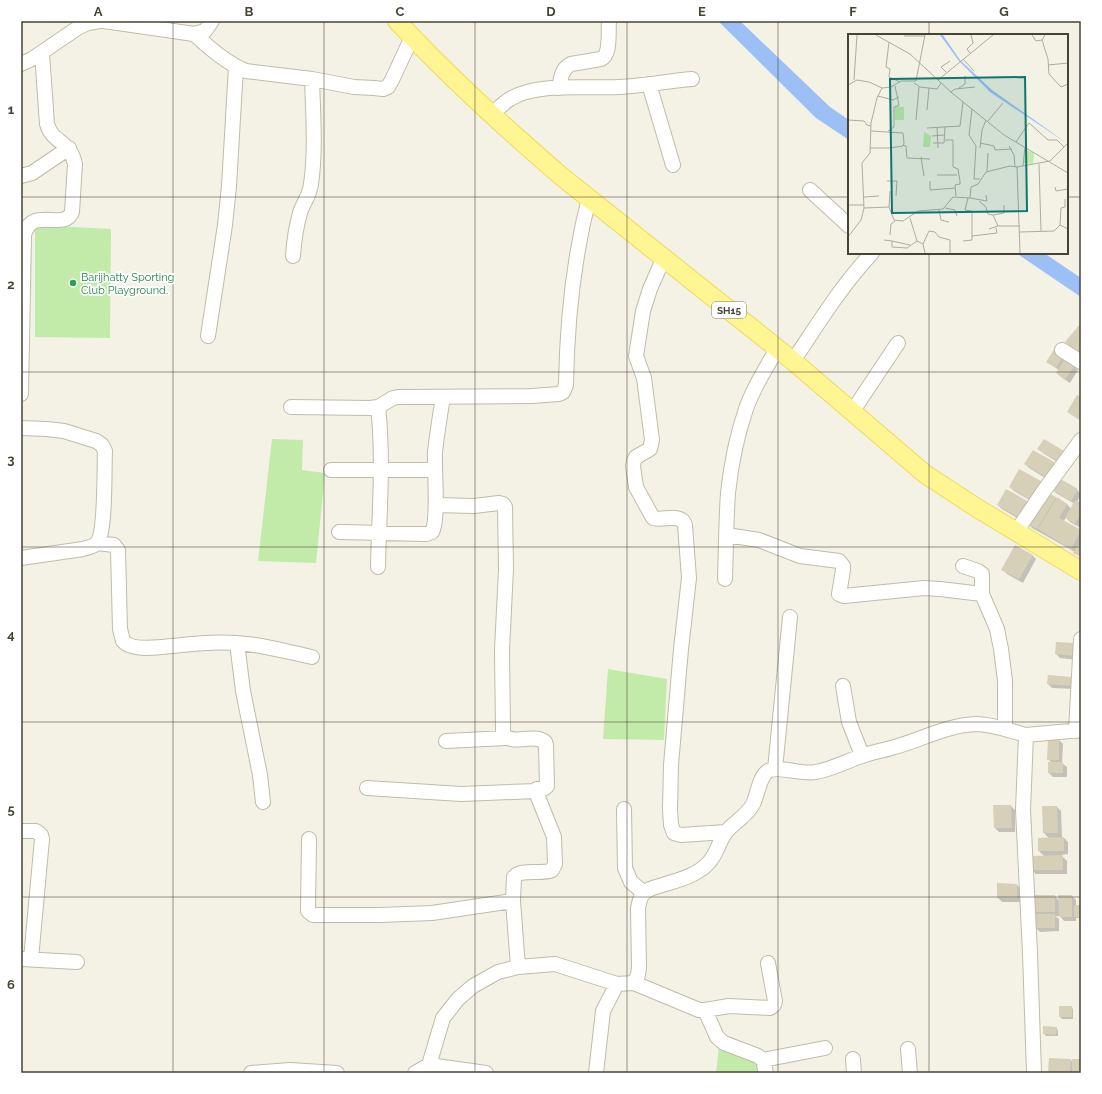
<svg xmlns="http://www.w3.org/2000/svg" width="1102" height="1094" font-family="Raleway,sans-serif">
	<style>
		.green { fill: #c2ebaa }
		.water { fill: #9cc0f5 }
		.shadow { fill: #0003 }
		.building { fill: #d6d0b9 }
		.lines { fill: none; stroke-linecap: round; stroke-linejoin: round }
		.minor-casing { stroke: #c0bca7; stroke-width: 16 }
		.major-casing { stroke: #ecdc5b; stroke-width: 20 }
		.minor { stroke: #fff; stroke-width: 14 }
		.major { stroke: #fff593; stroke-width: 18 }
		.grid { fill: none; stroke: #474334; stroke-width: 1; stroke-opacity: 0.55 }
		.leisure-dot { fill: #2e9e5b; stroke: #fff; stroke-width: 1.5 }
		.labels { text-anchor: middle; stroke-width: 3.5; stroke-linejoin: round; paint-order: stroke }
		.shield { fill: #fff; stroke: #7e7b71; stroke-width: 1 }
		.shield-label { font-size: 10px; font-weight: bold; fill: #474334 }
		.leisure-label { font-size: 11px; fill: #27864d; stroke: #fff; text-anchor: start }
		.inset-road { fill: none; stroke: #afac9e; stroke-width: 1 }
		.view { fill: #0f766e; fill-opacity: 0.15; stroke: #0f766e; stroke-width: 2 }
		.inset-edge { fill: none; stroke: #474334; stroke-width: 2 }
		.neatline { fill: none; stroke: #474334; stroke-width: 1.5 }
		.grid-label { font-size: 13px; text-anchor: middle; font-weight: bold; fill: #474334 }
	</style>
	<rect width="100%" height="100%" fill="#f4f2e5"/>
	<path class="green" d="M35 225 111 229 110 338 35 337Z
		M272 439 303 440 302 470 325 473 316 563 258 561Z
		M608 669 667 679 664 740 603 739Z
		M720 1036 769 1073H716Z"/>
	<path class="water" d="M718 21H740L830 107 849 120V140L816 118Z
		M1016 253H1044L1081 278V297Z"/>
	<path class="shadow" d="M1055 350 1078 370 1070 383 1061 377 1057 373 1059 370 1047 362Z
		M1038 449 1063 452 1067 456 1062 465 1043 453Z
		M1033 451 1054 463 1058 467 1050 481 1029 468 1025 464Z
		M1020 470 1041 482 1045 486 1035 503 1014 491 1010 487Z
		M1052 489 1077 490 1081 494 1077 502 1081 504V524L1079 527 1070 522 1066 517 1064 521 1081 532V544L1079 546 1081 548V557L1075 552 1032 528 1028 523 1046 493 1067 504 1071 509 1075 504 1056 493Z
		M1007 490 1027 502 1031 506 1022 521 1002 509 998 505Z
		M1032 555 1036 559 1023 583 1007 574 1003 570Z
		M1075 644 1078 660 1060 658 1056 654Z
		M1072 678 1076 689 1052 688 1048 684Z
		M1059 740 1063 744 1062 763 1067 767V777H1053L1049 773 1052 763 1048 759Z
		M1011 806 1015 810V832H999L995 828Z
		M1057 807 1061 811 1062 838H1064L1068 842V854L1061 855 1067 861V874H1036L1032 870 1045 857 1039 851 1049 838 1044 833Z
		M1017 885 1021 889V902H1002L998 898Z
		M1055 896 1059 901 1072 896 1076 900V906H1081V918H1076V921H1064L1060 916H1055L1059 919V931L1040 932 1036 928 1037 915 1034 912Z
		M1071 1007 1073 1009V1019H1062L1060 1017Z
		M1056 1028 1058 1030V1036H1046L1044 1034Z
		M1071 1060 1073 1063 1081 1060V1073L1049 1072Z"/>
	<path class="building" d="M1081 323V352L1079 354 1065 342Z
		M1055 348 1064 354 1056 368 1046 362Z
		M1065 359 1075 365 1065 379 1056 373Z
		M1077 395 1081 397V421L1067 412Z
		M1044 439 1064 451 1058 461 1037 449Z
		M1033 450 1054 462 1046 477 1024 464Z
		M1019 469 1041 481 1030 500 1009 487Z
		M1057 477 1078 489 1071 501 1051 489Z
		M1006 489 1027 501 1018 517 997 505Z
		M1046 492 1056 497 1037 529 1027 524Z
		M1057 497 1067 504 1059 518 1081 530 1071 549 1038 529Z
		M1075 500 1081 503V513L1075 524 1065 518Z
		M1015 545 1033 555 1019 579 1001 570Z
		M1078 545 1081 547V557L1073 553Z
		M1056 642 1075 643 1074 656 1055 654Z
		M1048 675 1073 677 1072 686 1047 684Z
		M1048 739H1059V760H1047Z
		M1048 762H1063V773H1048Z
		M993 805H1011L1012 828H994Z
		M1042 806H1057L1058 833H1043Z
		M1064 837V851H1038V838Z
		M1063 855V870H1031V856Z
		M997 883 1017 884V898H997Z
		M1032 895H1055V912H1033Z
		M1058 895H1072V917H1059Z
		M1074 905H1081V917H1074Z
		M1034 914H1055V928H1035Z
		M1059 1006H1072V1017H1059Z
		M1043 1026 1057 1027 1056 1035 1043 1034Z
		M1049 1058 1071 1059 1070 1073 1048 1072Z
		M1072 1059H1081V1073H1072Z"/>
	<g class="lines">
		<defs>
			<path id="minor" d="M104 21 194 34 205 31 212 21
				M194 34C210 48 226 63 246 71L312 79 354 87 374 88 383 89 388 87 392 80 412 37
				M21 64 32 59 79 27 88 23 100 21
				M649 84 673 165
				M559 88C561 79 561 69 571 64L601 59C611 55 608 31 609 21
				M491 115C497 110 503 103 510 99 537 82 587 89 619 87 643 86 668 81 692 79
				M21 176 32 173 69 148
				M810 190 849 226
				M293 256C294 241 296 227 300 213 303 203 310 195 311 184 316 150 313 114 312 79
				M664 257 650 289 643 311 636 356 644 378 652 440 650 449 636 457 634 461 633 466 636 487 653 518C662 521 675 514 683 521L685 525 689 578 681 649 671 765 670 809 671 825 674 833 681 835 726 832
				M208 336 225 225 229 186 236 67
				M1062 350 1081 362
				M793 361C818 324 841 286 872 253
				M21 394 24 235C32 205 64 232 72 212L75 164C70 140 52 143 47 124L42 53
				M291 407 370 408 378 407 393 398 398 397 532 396 559 394 563 392 566 385C567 321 573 260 589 198
				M852 412 898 343
				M21 428 47 429 64 431 96 441 102 445 105 451C104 468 106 532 97 543 94 547 88 547 83 549L21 558
				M331 470H435
				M436 505 474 506 499 503 503 504 505 507 506 569 502 650 503 731 504 736C516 745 533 733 545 742L546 745 547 786 545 788 537 789 536 792 554 837 555 864 552 870C542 875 521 868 514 877L513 901 518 967
				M339 532 426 534 432 532C439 520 434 469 435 452 437 434 440 415 443 397
				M1016 532 1043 492 1081 440
				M727 535 759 540 800 556 839 561 843 566V570L839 594 844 596 924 588 940 589 982 594
				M97 543 114 545 118 550 120 629 123 641C133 653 167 646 182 645 206 642 231 641 255 645 274 648 293 653 312 657
				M963 566 978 571 982 574V594L997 629 1001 649 1005 681V729
				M378 567C379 513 384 460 378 407
				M725 579C726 550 726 521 728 493 731 465 737 435 746 409 753 388 766 368 777 349
				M237 643 243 691 260 775 263 802
				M843 686 849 722 862 755
				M1076 731 1081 639
				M446 741 506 738
				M775 769 790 617
				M367 788 461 794 536 791
				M624 809 625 868 631 882 643 892
				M21 831H36L41 835 42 839 31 959
				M309 839 308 909V911L313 915H380L432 913 513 901
				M21 959 77 962
				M634 983 699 1010H705L729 1006 770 1008 774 1005 775 1001 768 963
				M705 1010 717 1037 724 1043 758 1056 763 1060 766 1073
				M908 1049 910 1073
				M853 1059 854 1073
				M763 1060 825 1048
				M429 1065 486 1073
				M251 1073 290 1070 337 1073
				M415 1073 429 1065 443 1018 458 999 473 986 498 972 518 967 555 964 617 984 634 983 638 975 639 967 638 908C640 898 641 893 650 889 669 882 697 878 710 861 717 853 719 841 726 832 734 822 747 816 753 804 758 794 759 777 768 771 778 765 803 775 816 772 832 769 847 761 862 756 872 752 881 751 891 748 919 741 946 725 976 724 993 724 1010 731 1026 735
				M596 1073 603 1011 617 984
				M1034 1073 1030 953 1023 810 1026 735 1081 730"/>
			<path id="major" d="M397 21C448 76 504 127 561 176L793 361 925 474 977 508 1081 571"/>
		</defs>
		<use href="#minor" class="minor-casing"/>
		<use href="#major" class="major-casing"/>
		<use href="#minor" class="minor"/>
		<use href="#major" class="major"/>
	</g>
	<path class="grid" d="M173 21V1073M324 21V1073M475 21V1073M627 21V1073M778 21V1073M929 21V35M21 197H849M1067 197H1081M929 253V1073M21 372H1081M21 547H1081M21 722H1081M21 897H1081"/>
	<circle class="leisure-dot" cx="73" cy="283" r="4"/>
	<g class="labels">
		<rect class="shield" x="712" y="302" width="34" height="16" rx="3"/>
		<g class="shield-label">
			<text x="729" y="314">SH15</text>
		</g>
		<g class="leisure-label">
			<text x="81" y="281">Barijhatty Sporting<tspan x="81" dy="13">Club Playground.</tspan></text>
		</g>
	</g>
	<g transform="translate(848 34)">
		<rect width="220" height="220" fill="#f4f2e5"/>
		<path d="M47 72 56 73V86H47ZM76 98 83 102 82 113H75ZM177 116 186 119 185 130 176 129Z" fill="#c2ebaa"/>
		<path d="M92 1H95L112 26 144 56 220 110 142 58 111 27Z" fill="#9cc0f5"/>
		<path class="inset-road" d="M28 1 62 20 104 59 156 101 220 139M184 1 188 7 194 6M197 1 194 6 200 25 201 40 213 53 220 50M56 2H77M41 8 38 33 42 35 41 43 52 48M122 19 119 15 125 9 123 1M115 25 126 37M200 31 220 29M98 38 93 33 102 27M6 46 9 1M90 46 145 1M66 49 72 53 89 55 93 49M0 51 9 46 21 48 34 54M34 54 43 53 53 47H68L77 1M111 54 117 50V42M103 58 107 55 127 53M30 62 45 66 51 63M124 75 121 101 128 112 126 145H132M79 76 81 54M0 86 16 87 19 91 23 92M68 86 71 53M140 87 155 69M79 94 112 92 115 68M89 94 90 114M40 97 46 93V73L51 71 47 52M84 102 96 101M97 106H105V133L110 135 112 147V150L107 151 108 162M168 108 181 89 200 106H209L216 113M85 109H96L97 93M132 109 146 112 147 116 164 115M55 111 58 112 59 124 82 125M161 112 166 121 167 132M22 114H41L55 112 56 109 55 99 23 97M132 114 134 96 138 86M73 123 76 142M191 130 193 197M175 132 177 113M139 137 140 119M89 141H109M39 147H49L48 162M82 147V156L107 154M207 153 208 157 220 155M16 163 31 162M122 164 139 167 138 161M131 167 138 173 140 180 145 181M0 171H16M41 173 42 157M16 174 14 129 22 119 23 89 29 64 34 54M97 174 107 176 109 182M91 176 93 186 101 188M212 191 213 174 217 173V165M150 192 145 181 156 179V171M141 195 150 192H172M172 198 206 197 212 191 220 195M42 201 43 190 47 187M124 202 149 199 148 194M0 203 13 186 16 174 41 173 46 186 55 187 70 177 95 175 105 163 122 164 123 153 130 150 138 138 162 132 169 133M36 206 44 207V213L59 214 69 207 62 184M44 207 62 211M69 207 75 210 77 219M115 207 124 206V177L117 176 120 164M75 210 81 197 87 198 91 203 102 206V219M172 219 169 133 202 127 220 109"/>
		<path class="view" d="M177 43 179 177 44 179 42 45Z"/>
		<rect width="220" height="220" class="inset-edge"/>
	</g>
	<rect width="1102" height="1094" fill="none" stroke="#ffffff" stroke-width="44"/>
	<rect x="22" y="22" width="1058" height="1050" class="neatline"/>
	<g class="grid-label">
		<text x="98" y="16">A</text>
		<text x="249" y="16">B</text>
		<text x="400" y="16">C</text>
		<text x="551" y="16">D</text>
		<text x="702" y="16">E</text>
		<text x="853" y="16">F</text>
		<text x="1004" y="16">G</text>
		<text x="11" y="114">1</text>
		<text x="11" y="289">2</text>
		<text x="11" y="464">3</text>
		<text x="11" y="639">4</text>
		<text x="11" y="814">5</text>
		<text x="11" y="989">6</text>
	</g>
</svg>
